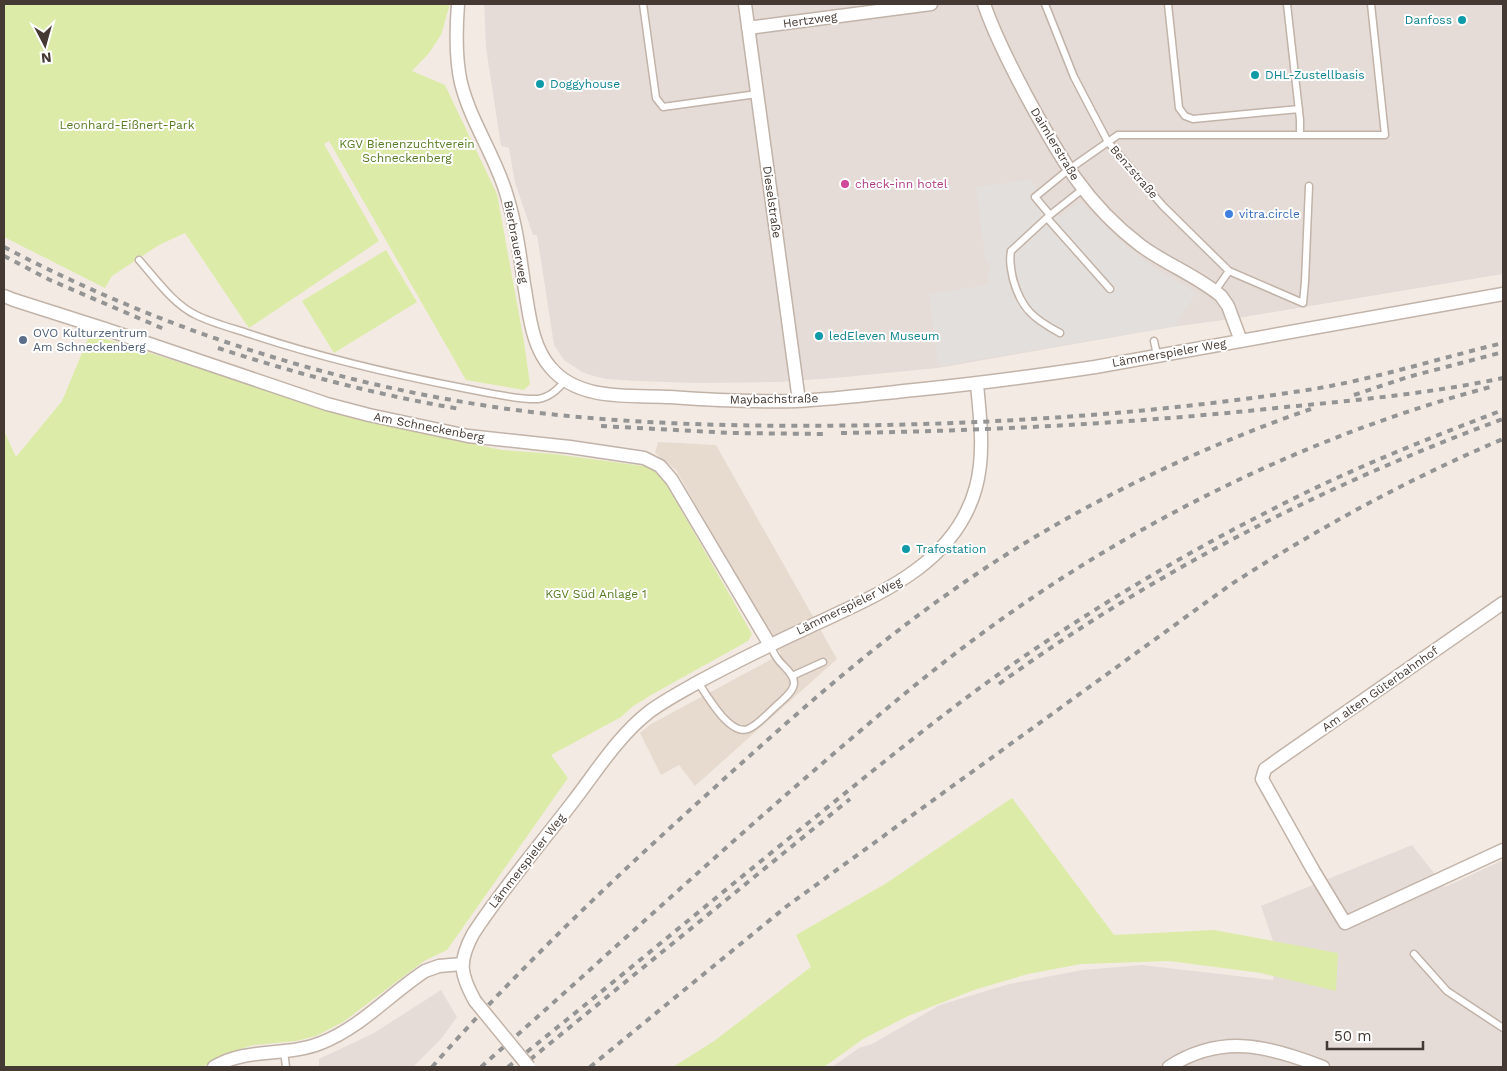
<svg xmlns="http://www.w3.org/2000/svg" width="1507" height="1071" font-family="'Work Sans',sans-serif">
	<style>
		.residential { fill: #e7dbd0 }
		.industrial { fill: #e5dcd8 }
		.green { fill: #dceba8 }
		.parking { fill: #e3dfdc }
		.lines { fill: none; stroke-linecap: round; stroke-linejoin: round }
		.service-casing { stroke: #c2b3a8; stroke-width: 9 }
		.minor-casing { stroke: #c2b3a8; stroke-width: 15 }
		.service { stroke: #fff; stroke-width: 6 }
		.minor { stroke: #fff; stroke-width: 12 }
		.rail { stroke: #949494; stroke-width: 4; stroke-dasharray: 6 6; stroke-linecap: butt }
		.minor-bridge-casing { stroke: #c2b3a8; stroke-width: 15; stroke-linecap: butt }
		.minor-bridge { stroke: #fff; stroke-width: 12 }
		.culture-dot { fill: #0f9aa8; stroke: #fff; stroke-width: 2 }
		.hotel-dot { fill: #d1479c; stroke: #fff; stroke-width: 2 }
		.shop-dot { fill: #3f7fe0; stroke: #fff; stroke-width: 2 }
		.service-dot { fill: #5c6f8a; stroke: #fff; stroke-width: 2 }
		.labels { text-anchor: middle; stroke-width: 4; stroke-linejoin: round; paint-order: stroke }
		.street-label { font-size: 12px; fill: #453a33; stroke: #fff }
		.culture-label { font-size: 12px; fill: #0d838f; stroke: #fff; text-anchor: start }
		.park-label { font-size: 12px; fill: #577b22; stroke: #fff }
		.hotel-label { font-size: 12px; fill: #b23c85; stroke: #fff; text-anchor: start }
		.shop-label { font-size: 12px; fill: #366cbe; stroke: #fff; text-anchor: start }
		.service-label { font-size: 12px; fill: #4e5e75; stroke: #fff; text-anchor: start }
	</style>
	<rect width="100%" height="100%" fill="#f3ebe3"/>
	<path class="residential" d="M658 442 716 445 837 659 695 786 679 765 661 775 640 733 651 724 781 654 676 470 655 453Z"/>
	<path class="industrial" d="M484 4H1503V274L1238 318 1172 327 938 368 835 378 778 382 697 383 636 381 606 379 590 375 582 372 564 360 554 345 537 235H533L515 183 509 148 501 146 486 48Z
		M1412 845 1445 887 1503 860V1067H832L859 1048 872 1044 940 1005 1009 984 1082 970 1142 965 1273 980 1277 953 1261 906Z
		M441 990 457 1017 441 1039 413 1067H319V1059L374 1033Z"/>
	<path class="green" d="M4 4H450L441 35 429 53 412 71 445 85 497 194 524 342 530 384 524 390 466 380 329 141 324 144 379 241 249 328 185 233 159 245 112 276 105 288 4 237Z
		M386 250 417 302 334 353 302 301Z
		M90 334 337 412 445 438 502 450 554 454 643 466 656 471 664 480 752 634 748 641 651 695 632 707 621 717 551 755 568 778 447 950 424 961 343 1022 316 1036 296 1041 253 1045 238 1050 202 1067H4V431L16 457 62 401Z
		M1012 798 1114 935 1214 930 1338 953 1336 991 1261 973 1169 961 1081 964 1028 974 974 990 908 1016 863 1039 824 1067H673L714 1041 811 967 796 935 885 884Z"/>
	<path class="parking" d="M1030 180 1059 217 1080 202 1123 244 1157 270 1196 293 1175 326 938 366 929 294 989 285 988 273 990 271 989 263 986 262 976 187Z"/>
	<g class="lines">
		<defs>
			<path id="service" d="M643 4 656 98 663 107 757 94
				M1045 4 1074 77 1108 142 1163 206 1229 271 1215 291
				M1168 4 1179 108 1185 116 1193 119 1299 109
				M1287 4 1300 120V134
				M1083 189 1050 215 1035 197 1068 170 1118 135H1385L1371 4
				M1050 215 1011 251C1009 261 1011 269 1013 279 1021 309 1034 319 1060 333
				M1047 218 1110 289
				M139 260C156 279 173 304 196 315 212 323 232 328 250 334 319 357 391 374 463 388 484 392 517 400 538 399 550 397 557 390 565 381
				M1229 271 1303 303 1305 282 1309 186
				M1154 341 1157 355
				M792 676 823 662
				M698 682C707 696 730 736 748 729 758 725 767 714 775 707 781 701 794 692 794 683 794 673 782 666 777 658 774 654 772 649 770 645
				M1414 954 1447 991 1503 1028
				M284 1051 286 1067"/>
			<path id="minor" d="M458 4C456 30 455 57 461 83 471 123 496 157 507 196 516 225 520 255 524 284 529 311 531 346 551 368 579 401 630 395 670 397 712 400 754 402 797 401 836 399 875 394 914 390 975 384 1035 376 1095 367L1503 294
				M745 4 799 401
				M984 4C995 36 1011 67 1027 97 1059 156 1085 203 1140 245 1165 264 1196 275 1221 296L1228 306 1241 341
				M748 28 931 4
				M4 296 14 300 105 329 327 404 369 415 468 436 570 447 644 458 660 466 672 480 770 645
				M1503 603 1279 759 1265 769 1262 779 1313 870 1345 923 1503 850
				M475 1001C460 974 458 962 473 934 503 888 539 846 572 803 596 772 618 736 649 712 665 700 683 691 700 681 737 661 774 643 811 626 877 595 955 565 976 487 985 453 980 418 977 384
				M214 1067C247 1047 286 1057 321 1043 360 1028 390 994 425 971L439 966 462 964
				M1169 1067C1222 1033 1269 1046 1323 1067"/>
		</defs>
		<use href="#service" class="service-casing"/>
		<use href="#minor" class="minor-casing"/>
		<use href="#service" class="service"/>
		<use href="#minor" class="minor"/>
		<path class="rail" d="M4 247C168 333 347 389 531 412 649 426 767 427 886 425 1024 422 1163 412 1301 391 1369 381 1436 359 1503 343
			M4 256 50 280 164 329
			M218 348C297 374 378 395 460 409
			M1354 395 1408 377 1503 352
			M601 426 732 433 824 434
			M841 433C990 431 1138 423 1286 407 1359 400 1432 393 1503 378
			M999 684C1154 572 1324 485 1503 419
			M432 1067C520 967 614 878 713 789 789 720 865 652 949 593 1057 516 1186 452 1311 409
			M481 1067C591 970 699 870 810 774 868 724 926 674 988 629 1138 519 1315 433 1494 386
			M508 1067C607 988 704 907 803 827 878 767 952 705 1032 651 1109 599 1188 552 1271 510 1346 471 1424 440 1503 410
			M521 1067 850 799
			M590 1067 787 906 1230 585C1317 529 1408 479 1503 439"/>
		<defs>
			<path id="minor-bridge" d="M475 1001 529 1067"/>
		</defs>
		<use href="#minor-bridge" class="minor-bridge-casing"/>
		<use href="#minor-bridge" class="minor-bridge"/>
	</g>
	<g class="culture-dot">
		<circle cx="1462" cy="20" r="5"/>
		<circle cx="1255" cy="75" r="5"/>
		<circle cx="540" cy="84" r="5"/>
		<circle cx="819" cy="336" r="5"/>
		<circle cx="906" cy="549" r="5"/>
	</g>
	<circle class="hotel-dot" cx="845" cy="184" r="5"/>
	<circle class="shop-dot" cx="1229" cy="214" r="5"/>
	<circle class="service-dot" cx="23" cy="340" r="5"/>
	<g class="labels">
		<g class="street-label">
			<text transform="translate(810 20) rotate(-8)" y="4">Hertzweg</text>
			<text transform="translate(1055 144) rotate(59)" y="4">Daimlerstraße</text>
			<text transform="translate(1134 172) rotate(49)" y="4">Benzstraße</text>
			<text transform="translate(772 202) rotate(82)" y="4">Dieselstraße</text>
			<text transform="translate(516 242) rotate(79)" y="4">Bierbrauerweg</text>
			<text transform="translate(1169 353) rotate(-10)" y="4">Lämmerspieler Weg</text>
			<text transform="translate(774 399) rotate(-1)" y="4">Maybachstraße</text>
			<text transform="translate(429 427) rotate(11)" y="4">Am Schneckenberg</text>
			<text transform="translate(849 606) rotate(-26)" y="4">Lämmerspieler Weg</text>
			<text transform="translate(1380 689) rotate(-35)" y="4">Am alten Güterbahnhof</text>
			<text transform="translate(527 861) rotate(-52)" y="4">Lämmerspieler Weg</text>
		</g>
		<g class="culture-label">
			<text x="1452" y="24" text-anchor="end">Danfoss</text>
			<text x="1265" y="79">DHL-Zustellbasis</text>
			<text x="550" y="88">Doggyhouse</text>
			<text x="829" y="340">ledEleven Museum</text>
			<text x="916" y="553">Trafostation</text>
		</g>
		<g class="park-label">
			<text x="127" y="129">Leonhard-Eißnert-Park</text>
			<text x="407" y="148">KGV Bienenzuchtverein<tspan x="407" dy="14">Schneckenberg</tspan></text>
			<text x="596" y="598">KGV Süd Anlage 1</text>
		</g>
		<g class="hotel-label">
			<text x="855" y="188">check-inn hotel</text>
		</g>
		<g class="shop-label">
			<text x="1239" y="218">vitra.circle</text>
		</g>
		<g class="service-label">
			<text x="33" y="337">OVO Kulturzentrum<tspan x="33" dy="14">Am Schneckenberg</tspan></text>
		</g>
	</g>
	<rect width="1507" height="1071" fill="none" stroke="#453a33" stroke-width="10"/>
	<g transform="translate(45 45) rotate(174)" stroke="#ffffff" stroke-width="4" paint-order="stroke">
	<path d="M0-4L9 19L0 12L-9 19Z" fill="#453a33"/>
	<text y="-8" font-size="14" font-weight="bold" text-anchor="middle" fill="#453a33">N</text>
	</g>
	<path d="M1327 1041v8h96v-8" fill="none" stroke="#453a33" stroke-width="2.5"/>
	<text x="1334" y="1041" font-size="15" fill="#453a33" stroke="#ffffff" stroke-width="4" paint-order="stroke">50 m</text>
</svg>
